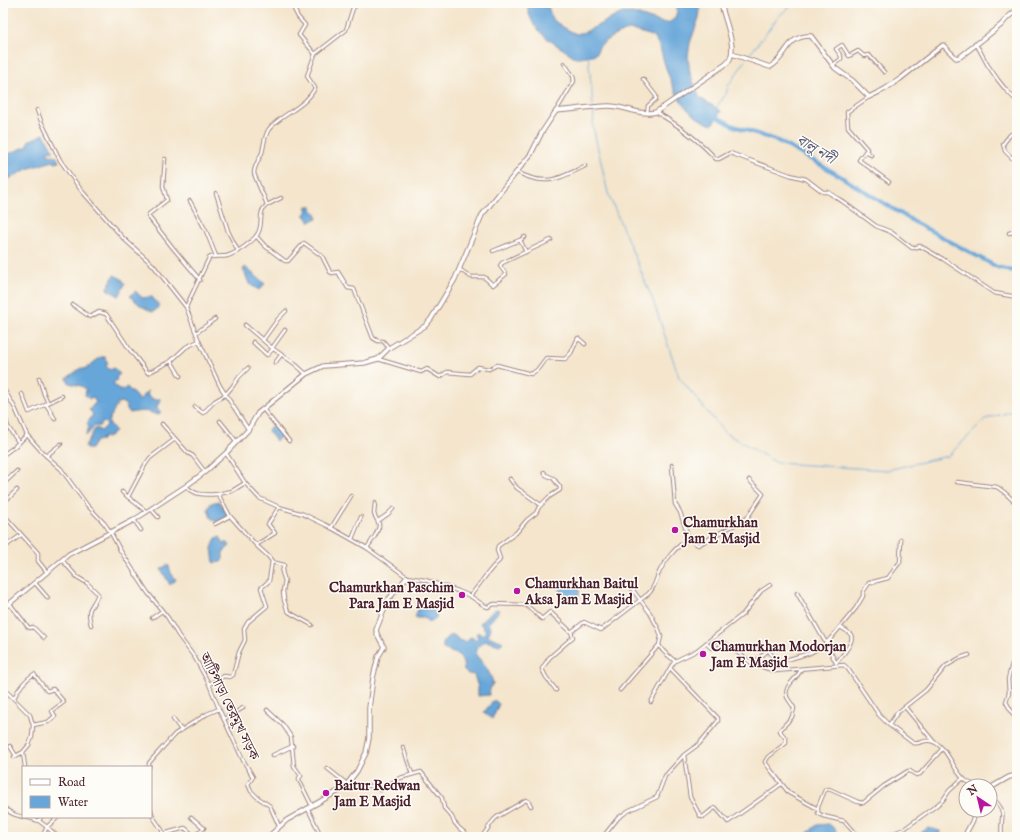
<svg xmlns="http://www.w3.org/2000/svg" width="1020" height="840" font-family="'IM FELL English','Noto Serif Bengali',serif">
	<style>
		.water { fill: #66a6d9; stroke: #586282 }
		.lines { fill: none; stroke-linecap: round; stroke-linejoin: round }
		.stream { stroke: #66a6d9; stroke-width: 1 }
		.river { stroke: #66a6d9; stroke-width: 4 }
		.street-casing { stroke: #9f827c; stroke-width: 4.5 }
		.secondary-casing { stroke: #9f827c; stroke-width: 5.5 }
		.street { stroke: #fff; stroke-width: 2.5 }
		.secondary { stroke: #fff; stroke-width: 3.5 }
		.poi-dot { fill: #b5179e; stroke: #fdfcf7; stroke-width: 1.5 }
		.labels { text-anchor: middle; stroke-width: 3; stroke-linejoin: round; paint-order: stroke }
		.poi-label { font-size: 14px; font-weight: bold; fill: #4a1f2b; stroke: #fdfcf7; text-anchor: start }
		.street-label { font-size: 14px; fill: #4a1f2b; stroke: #fdfcf7 }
		.water-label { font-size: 15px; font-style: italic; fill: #555571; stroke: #fdfcf7 }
	</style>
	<rect width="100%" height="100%" fill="#fdfcf7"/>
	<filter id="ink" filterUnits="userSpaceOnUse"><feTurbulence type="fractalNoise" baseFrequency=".025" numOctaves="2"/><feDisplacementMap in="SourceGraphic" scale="8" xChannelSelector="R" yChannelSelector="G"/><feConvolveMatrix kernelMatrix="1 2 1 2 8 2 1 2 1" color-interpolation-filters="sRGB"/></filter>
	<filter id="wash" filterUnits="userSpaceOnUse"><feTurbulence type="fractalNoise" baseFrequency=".012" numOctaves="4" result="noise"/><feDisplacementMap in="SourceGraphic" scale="16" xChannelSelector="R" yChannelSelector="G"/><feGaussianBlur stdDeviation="0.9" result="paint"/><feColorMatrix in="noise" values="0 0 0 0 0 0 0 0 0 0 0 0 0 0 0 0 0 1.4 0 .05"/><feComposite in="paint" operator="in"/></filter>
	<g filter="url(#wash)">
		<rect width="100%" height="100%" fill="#f4e5cc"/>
		<path class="water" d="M527 3H547L552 19 563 27 576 34 585 32 622 13H633L663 23 670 22 675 18 677 11V3H701L699 18 690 43 688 57 690 73 696 89 700 98 721 111 712 125C684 115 674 92 665 65 662 56 661 47 655 39 652 36 646 34 642 33 638 32 633 30 630 30 621 31 605 40 600 46 598 48 597 51 596 54L576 58C553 41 530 34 527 3Z
			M44 134 53 150V152L48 150V155C56 156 55 153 59 162L55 163 53 161 27 169 9 179 5 170 3 156 28 146 29 140H31Z
			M307 206H310L317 215V218L310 222 304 214 308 211 306 207Z
			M245 267 263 282 265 284 259 290 249 284 245 273 243 270Z
			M114 275 122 279 125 284 119 296 107 289Z
			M135 291C143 297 140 300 151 296L159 305 157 309 153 312 141 306 131 297 130 296Z
			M101 357H105L108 364 106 366 110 370 114 368 120 374 116 378 117 380 113 384 121 391 127 387 140 401 143 395 148 391 147 395 153 399 157 400 159 398 161 400 156 408 161 412 157 415C146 410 140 411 130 413L127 409 126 405 121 402 118 403 108 422 116 431 107 438 103 437 102 440 96 441 91 449H86L85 446 95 429 96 428 101 431 107 425 104 422 99 426H95L86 436V434L89 427 87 424 93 414 89 410 96 402 92 397 89 399 85 395 86 389 81 386 69 383 67 378 81 368 85 369Z
			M273 425 282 436 276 441 268 431 269 428Z
			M219 501 228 516 216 522 211 518 208 509 211 503Z
			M219 537 221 538 223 543H228L230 546 223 552V559L221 562 214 563 212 548 216 538Z
			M167 565 169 566 171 573 176 580 170 585 161 569Z
			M573 582C578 587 581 591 578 598L572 600 562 597 560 589Z
			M421 604H424L426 606H430L436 614V618L430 622H428L425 618H415L418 609Z
			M498 609 499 611 488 624 491 629 488 635C492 639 498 639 503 642L500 645 486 641C479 644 477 648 476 655 483 663 490 671 493 683L490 689 489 695 478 696V687L474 675 468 674 464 671 463 663 459 655 443 649C442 642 446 635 454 635L459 640 466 642 471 637 476 640 478 637 476 634 478 632 482 635 486 631 480 623 494 610Z
			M494 700 499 704 492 719 484 712Z
			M829 824 836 830 835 837H803L817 825Z
			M928 828 940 831 939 837H921L919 836 922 832Z"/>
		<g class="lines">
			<path class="stream" d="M588 54 593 105
				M747 58 779 16 794 3
				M594 108 593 127 608 193 652 298 679 377 724 432 777 463 887 470 948 456 986 419 1017 410
				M715 109 726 94 728 86 745 61"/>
			<path class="river" d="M713 115 734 126 778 141 835 173 916 223 997 267 1017 272"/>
		</g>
	</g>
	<g filter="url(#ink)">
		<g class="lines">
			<defs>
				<path id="street" d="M975 44 979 49 987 64 998 80 1006 90 1017 101
					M315 54 346 30 353 8 360 3
					M833 65 841 59V56L836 49 842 45 849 56 858 51 864 56 869 55 884 72
					M643 79 656 96V99L648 106 647 113
					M869 97 847 112 848 127 867 149 859 160 889 182
					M37 110 41 121 60 160 81 190 123 238 153 265 186 307 199 341 220 386 248 429
					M556 111 574 81 573 76 564 63
					M656 112C678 125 699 140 716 159H719L730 153 790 175 806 179 823 192H828L842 201 876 226 891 232 912 248H914L920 246 943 259 994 293 1017 297
					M1017 130 1010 135 1003 144 1005 151 1017 163
					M866 151 871 155
					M165 159 163 186 167 200 149 214 148 216 173 248 200 280
					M517 172C545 187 559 179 585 166
					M1017 189 1015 192 1017 197
					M216 193 228 231 238 251
					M190 201 206 231 216 256
					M267 205 281 198
					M1009 233 1017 231
					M256 236 265 246 285 261H288L304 243 322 256 330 272 332 273 338 272 348 288 354 289 373 338 378 341H383L389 348
					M525 237 520 240 526 252
					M493 251 520 240
					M459 269 471 277H484L493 285 506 274 500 266 502 263 551 240
					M73 305 90 317 99 312 106 314 130 350 148 373 171 361 186 347 199 341
					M186 307 209 258 211 257C216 256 222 257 227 256 237 253 256 240 259 231 263 221 258 211 267 205 265 198 255 178 254 173 254 167 259 159 262 153 264 146 264 136 269 129 281 114 305 108 315 88L307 76 315 54 299 35 305 25 298 17 291 3
					M245 325 272 348 295 364 306 374
					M196 333 215 319
					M263 340 278 319 286 311
					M253 342 267 355 273 349
					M272 348 285 330
					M378 359 421 372 427 369 440 377 447 372 470 374 478 367 489 369 497 365 531 374 537 370 546 358 565 359 571 353 578 338 585 344
					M171 361 180 376
					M275 363 281 355
					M39 378 44 394 48 403 46 404
					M3 388 15 408 27 435 43 453 61 469 87 505 104 523 111 533 120 550 148 593 168 618 178 635 195 658 209 684 219 709 243 760 253 777 248 784 251 791 257 797 270 806 279 826
					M22 394 29 412 46 404 55 419
					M48 403 62 396
					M195 407 203 413 215 401 225 395 232 387 239 377 248 368
					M263 409 289 441
					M5 416 8 427 19 443
					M220 421 236 441
					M162 424 188 453 193 456 205 472
					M226 453 245 483 259 498 279 507 303 514 328 526 367 548 407 577 425 580 458 591 470 596 485 606 488 607 494 604 526 605 542 619 550 612 571 632 584 622 601 630 648 594C654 589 655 582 658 575 664 561 676 546 689 539L698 545 747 518 763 494 749 480
					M3 455 14 447 27 435
					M46 456 61 444
					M672 465 675 504 680 512 689 539
					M510 479 517 488 541 505
					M957 482 997 487 1004 492 1017 504
					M3 484 17 471
					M186 486C195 496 206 495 218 494L230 516 256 545 268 556 272 561 269 581 261 588 267 606 248 622 244 629 245 640 239 652 233 675 230 677 224 676 209 684
					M122 492 128 497
					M218 494 232 491 245 483
					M3 503 17 490
					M151 509 158 517
					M147 512 128 497 145 465 150 458 175 439
					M3 514 38 553V561L47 572
					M134 520 141 530
					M1017 520V523
					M378 521 388 514 393 509
					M215 524 230 516
					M331 528 351 496
					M352 539 361 517
					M3 540 8 545
					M256 545 275 533 268 524 279 507
					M3 548 21 535
					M367 548 375 536 379 527V524L374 514 375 503
					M62 560 77 577 87 583 98 594C92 611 86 604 91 625
					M272 562 284 565 282 572 285 581 283 591 284 600 287 609 289 612 294 615 312 625
					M35 583 48 598
					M797 593 826 643 836 663
					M470 596C479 586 489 569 499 561L500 559 497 550 498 546 516 533 527 520 536 513 539 507 549 497 560 490V487L553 478 546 475 544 472
					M10 604 28 627 30 628 33 627 44 638
					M152 618 162 611
					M706 643 743 614 761 591 770 585
					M969 655 960 658 946 666 926 690 897 713 889 725 913 743C919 745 924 739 931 741 947 745 952 768 963 778 966 782 972 784 977 786
					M1017 656 1012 664 1008 679 1009 693 1006 702 1017 721
					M675 661 696 651 706 643 711 648 722 641 753 664 775 671 844 665 848 669 879 715 889 725
					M836 663C840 658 855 642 851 635 849 632 843 629 840 627
					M753 664 767 651H769L776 661 779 662 810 653 824 645 831 638 856 608 863 596V592L869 583 888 578 896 567 900 562 901 540
					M801 669C798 679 783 685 787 697 789 701 792 704 794 708L792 717 781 729 780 731 786 739V743L768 757 765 762 770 769 789 793 818 809
					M3 688 30 715 33 725 32 737 29 745 23 752 25 767
					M556 690 546 677 542 669 549 658 573 637 571 632
					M620 690 659 645
					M14 698C19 687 25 680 34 674L47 691 53 689 64 702 52 711 55 716 48 722 33 725
					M651 702 670 668
					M905 707 934 742
					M267 710 283 725 291 737 294 766 301 776 299 778V780L312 806
					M173 719 181 730
					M224 719 243 708
					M10 746 16 756
					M403 747 412 774
					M273 755 293 746
					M684 755 690 797 700 816 702 817C708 815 710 809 716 808L728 822C746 809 764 797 781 784
					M14 757 23 752
					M149 767V763L155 756 175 734 207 714 219 709
					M327 768 347 784
					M346 786H371L380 790 400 778 421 772 442 798 444 808 452 817 454 822 459 828 470 837
					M990 795C1010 815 999 813 1002 837
					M3 806C14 819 24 815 39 821
					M308 809 321 836
					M151 810 153 817 162 830 163 837
					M41 817 39 821 47 827 58 817
					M191 817 204 828 194 836
					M163 834 185 828 195 837
					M42 837 47 827 58 837
					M75 837 77 835
					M481 837C488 831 490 822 497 817L526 800 528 801 531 806
					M603 837 618 818 628 811 657 797 665 776 684 755 699 744 718 721V718L670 668 675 661C669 656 662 652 659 645L661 636 659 630 650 613 632 589
					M858 837 844 821 823 816 818 813V807L825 790 829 789 858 802 863 803 884 786 908 771H910L916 775 920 774 942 749
					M884 837 904 829 933 808 943 800 949 791 963 778"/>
				<path id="secondary" d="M732 54 770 67C787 58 786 35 811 36L835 68 853 81 869 97 885 89 900 79 943 45 956 58 960 57 1001 25 1008 17 1017 10
					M3 609 69 554 134 520 186 486 205 472 226 453 248 430 258 413 306 374 323 366 364 363 378 359 389 348 425 326 431 319 455 279 482 215 531 154 542 132 556 111C574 110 591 106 609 106 624 106 640 116 656 112L726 64C740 53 725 22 722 7L724 3
					M990 788 1009 777 1017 775
					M268 837 287 820 344 788 357 771 366 753 369 738V708L373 678 378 657 384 647 377 634 376 630 388 600 407 577
					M964 837 973 820 976 810"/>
			</defs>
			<use href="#street" class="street-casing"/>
			<use href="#secondary" class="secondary-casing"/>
			<use href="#street" class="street"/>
			<use href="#secondary" class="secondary"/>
		</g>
	</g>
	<g class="poi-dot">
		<circle cx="675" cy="530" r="4"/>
		<circle cx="517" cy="591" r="4"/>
		<circle cx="462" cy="595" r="4"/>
		<circle cx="703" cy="654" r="4"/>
		<circle cx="326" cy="793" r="4"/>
	</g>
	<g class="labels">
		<g class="poi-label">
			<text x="683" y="527">Chamurkhan<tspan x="683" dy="16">Jam E Masjid</tspan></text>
			<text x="525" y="588">Chamurkhan Baitul<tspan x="525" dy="16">Aksa Jam E Masjid</tspan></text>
			<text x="454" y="592" text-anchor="end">Chamurkhan Paschim<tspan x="454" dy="16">Para Jam E Masjid</tspan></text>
			<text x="711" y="651">Chamurkhan Modorjan<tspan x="711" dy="16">Jam E Masjid</tspan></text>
			<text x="334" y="790">Baitur Redwan<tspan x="334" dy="16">Jam E Masjid</tspan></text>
		</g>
		<g class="street-label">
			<text transform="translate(230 706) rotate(64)" y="5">আটিপাড়া তেরমুখ সড়ক</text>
		</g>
		<g class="water-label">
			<text transform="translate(816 149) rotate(31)" y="5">বালু নদী</text>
		</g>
	</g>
	<rect width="1020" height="840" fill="none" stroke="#fdfcf7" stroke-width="16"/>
	<rect x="22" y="766" width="130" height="52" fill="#fdfcf7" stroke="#b5a4a5"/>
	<rect x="30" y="779" width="20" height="6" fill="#ffffff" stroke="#b5a4a5"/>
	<text x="58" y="786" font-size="12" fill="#4a1f2b">Road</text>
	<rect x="30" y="796" width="20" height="12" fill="#66a6d9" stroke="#b5a4a5"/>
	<text x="58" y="806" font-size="12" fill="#4a1f2b">Water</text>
	<g transform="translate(978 798) rotate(325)"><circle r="19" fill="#fdfcf7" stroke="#b5a4a5"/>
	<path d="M0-3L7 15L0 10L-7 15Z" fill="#b5179e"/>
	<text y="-6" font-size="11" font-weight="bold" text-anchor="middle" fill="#4a1f2b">N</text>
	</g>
</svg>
